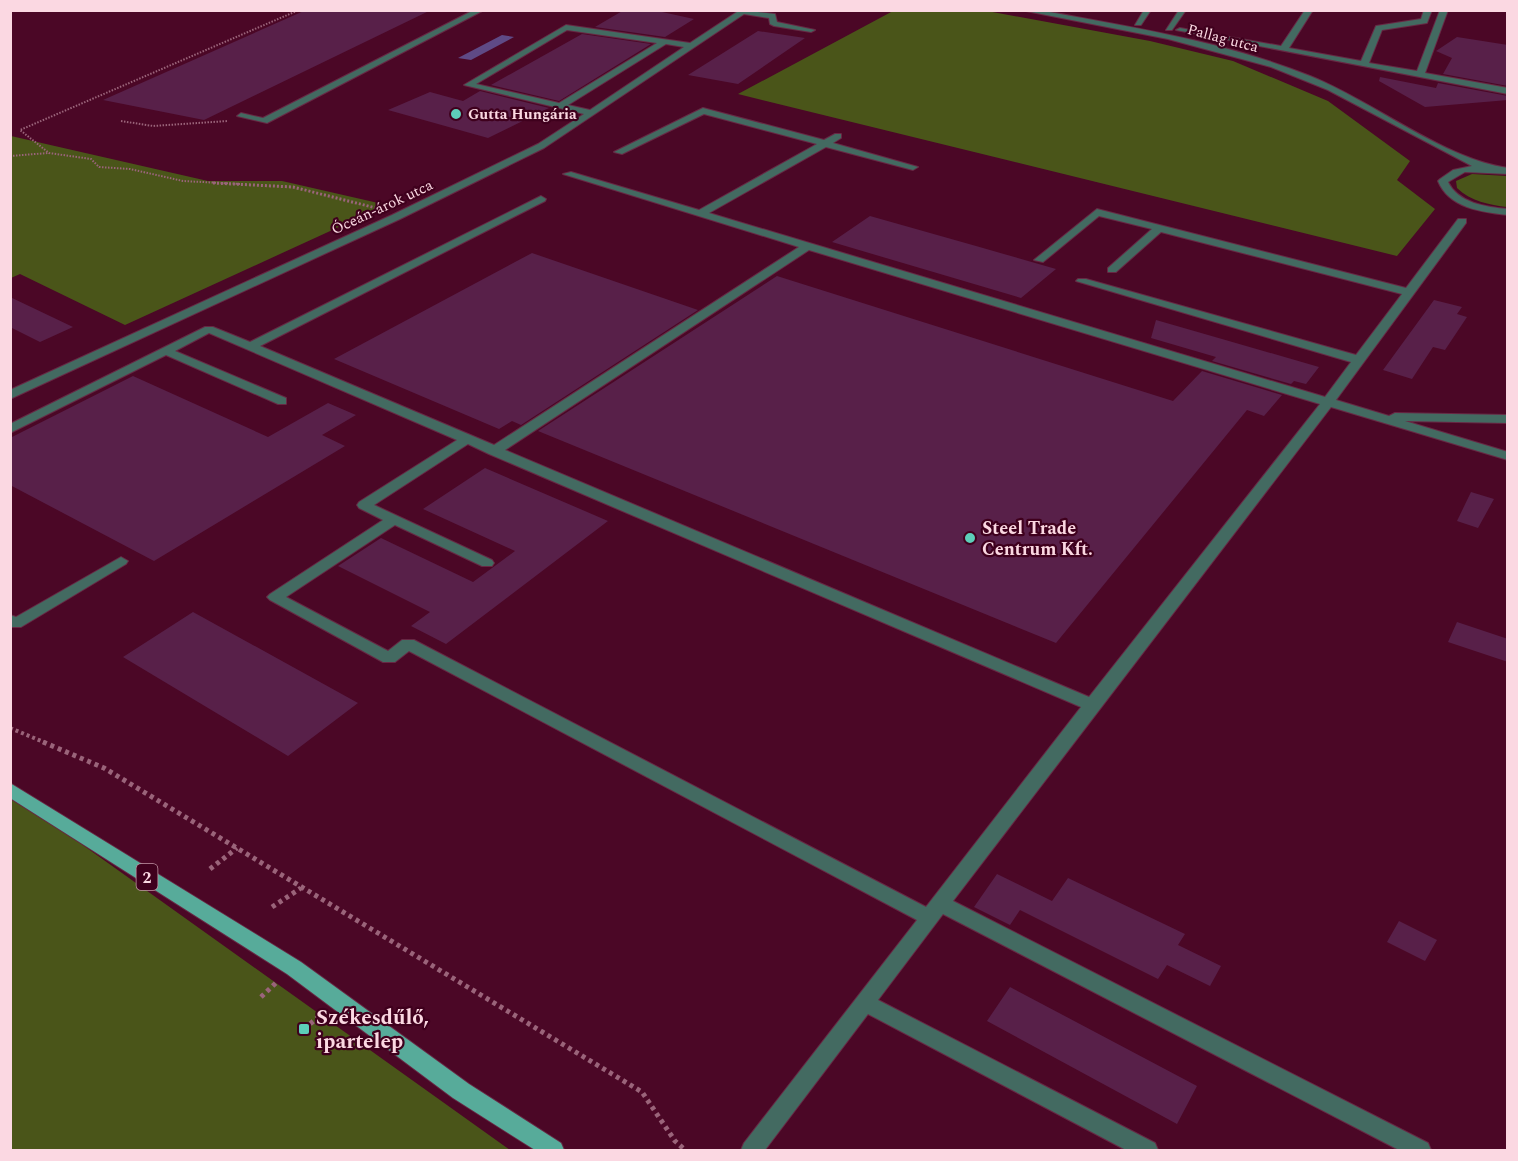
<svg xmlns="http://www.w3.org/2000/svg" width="1518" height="1161" font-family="Spectral,serif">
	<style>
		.green { fill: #4a5519 }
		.water { fill: #5f4a86 }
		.building { fill: #582049 }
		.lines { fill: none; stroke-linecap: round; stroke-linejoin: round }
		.minor-casing { stroke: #672844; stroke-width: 2 }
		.major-casing { stroke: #672844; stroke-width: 2 }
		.path-far3 { stroke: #9a647a; stroke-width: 2; stroke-dasharray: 1.5 1.5; stroke-linecap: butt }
		.path-far2 { stroke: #9a647a; stroke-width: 3; stroke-dasharray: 2 2; stroke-linecap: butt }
		.path-far1 { stroke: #9a647a; stroke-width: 4; stroke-dasharray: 3 3; stroke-linecap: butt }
		.path { stroke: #9a647a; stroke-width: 5; stroke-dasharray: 4 4; stroke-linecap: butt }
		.minor { fill: #436a61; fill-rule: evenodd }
		.major { fill: #57ab9a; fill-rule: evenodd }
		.poi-dot { fill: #5dceb9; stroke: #3f001d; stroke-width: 2 }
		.labels { text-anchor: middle; stroke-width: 4.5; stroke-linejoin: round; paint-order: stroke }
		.far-street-label { font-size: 15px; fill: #fbd8e2; stroke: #3f001d }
		.far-poi-label { font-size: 15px; font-weight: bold; fill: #fbd8e2; stroke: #3f001d; text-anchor: start }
		.shield { fill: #3f001d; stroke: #c397a7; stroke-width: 1.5 }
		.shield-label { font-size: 16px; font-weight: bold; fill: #fbd8e2 }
		.poi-label { font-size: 18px; font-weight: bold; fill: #fbd8e2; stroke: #3f001d; text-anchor: start }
		.near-poi-label { font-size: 21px; font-weight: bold; fill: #fbd8e2; stroke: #3f001d; text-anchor: start }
	</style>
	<rect width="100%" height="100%" fill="#4b0726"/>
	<path class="green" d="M893 11H987L1150 41 1233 61 1328 101 1410 161 1397 180 1435 209 1397 256 738 94Z
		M11 136 208 181H282L387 205 125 325 20 274 11 278Z
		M1472 174 1507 176V207C1490 205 1470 201 1457 188L1456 181Z
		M10 793 510 1150H11Z"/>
	<path class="water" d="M502 35 514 37 471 60 458 58Z"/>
	<path class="building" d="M306 10H431L204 120 103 100Z
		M624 10H653L694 19 665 37 595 27Z
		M758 31 805 38 738 84 688 75Z
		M582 34 651 44 559 101 491 85Z
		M1457 37 1508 45V86L1443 74 1452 58 1436 51Z
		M1380 77 1436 88 1438 83 1508 96V100L1425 107 1379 81Z
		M480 91 549 108 488 138 388 110 430 92 463 101Z
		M870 216 976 246 1056 269 1021 298 832 242Z
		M532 253 698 310 521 425 512 421 499 429 334 359Z
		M777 276 1173 401 1202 371 1282 395 1264 416 1247 410 1056 643 538 431Z
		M10 297 73 327 40 342 10 327Z
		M1434 300 1462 307 1457 314 1467 317 1445 350 1433 347 1412 379 1383 370Z
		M1156 320 1222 339 1319 367 1306 384 1294 381 1291 384 1212 361 1216 357 1151 338Z
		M133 376 268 437 328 403 356 415 322 435 345 446 154 561 10 485V438Z
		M485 468 608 521 446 644 411 626 430 612 338 566 381 538 473 582 515 551 423 509Z
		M1471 492 1494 499 1478 528 1457 521Z
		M193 612 282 661 358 703 288 756 123 657Z
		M1457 622 1508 639V662L1448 642Z
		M997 874 1052 901 1068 878 1185 934 1178 945 1221 966 1210 986 1167 965 1158 979 1020 910 1010 925 974 907Z
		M1399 921 1437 940 1425 961 1387 942Z
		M1010 987 1197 1086 1177 1124 987 1021Z"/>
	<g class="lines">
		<defs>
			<path id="minor" d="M474 10H484L267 123 237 116 241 113 263 118Z
				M740 10 775 14 777 22 815 30 811 32 774 26 770 24 769 18 744 14 544 148 400 219 10 399V390L392 215 538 144 584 114 464 85 566 25 690 43ZM567 30 657 43 559 103 476 84ZM666 44 684 47 590 110 568 105Z
				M1021 10H1039C1130 27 1223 41 1310 76 1373 101 1443 159 1508 168V174L1465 172 1448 182C1458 203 1486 207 1508 209V215C1481 212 1449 208 1438 181L1440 179 1453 170 1472 166 1328 90 1271 67 1168 39Z
				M1144 10H1151L1141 25H1135Z
				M1179 10H1186L1172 30H1166Z
				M1305 10H1313L1289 48 1361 61 1376 26 1421 19 1424 10H1432L1427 23 1382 30 1369 63 1417 71 1440 10H1448L1425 73 1508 88V94L1176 30 1180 28 1281 46Z
				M703 108 824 140 835 134H841V138L833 143 918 167 913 170 826 147 709 213 1325 397 1351 362 1076 281 1078 279H1086L1356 355 1402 294 1161 232 1116 272H1108V268L1152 229 1099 216 1043 262 1034 260 1097 209 1406 288 1458 219H1466V223L1336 400 1389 416 1395 413 1508 415V423L1405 421 1508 452V460L1331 407 953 901 1428 1143 1431 1150H1399L943 914 878 1000 1155 1143 1158 1150H1126L868 1014 765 1150H741L744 1143 917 920 409 651 395 662H383L270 600 267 597 270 594 383 520 359 508 357 505 359 502 457 440 209 333 175 351 286 398V404H278L166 355 10 433V424L205 327H213L250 342 541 196 546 199 545 201 260 346 494 445 799 247 563 174 571 172 699 210 817 144 704 114 622 154 614 152ZM809 250 1320 404 1089 697 505 450ZM468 444 489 454 1081 707 926 907 414 640H402L388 651 286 597 395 525 482 566H492L494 563 492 560 374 505Z
				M121 557 128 561 126 564 21 627H10V615L16 617Z"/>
			<path id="major" d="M10 783 301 962 469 1084 561 1143 564 1150H535L453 1098 287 974 10 798Z"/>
		</defs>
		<use href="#minor" class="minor-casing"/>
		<use href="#major" class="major-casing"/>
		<path class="path-far3" d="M121 121 153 126 228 121
			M10 156 48 153
			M240 184 183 181 130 169 99 167 91 159 49 153 20 130 299 10"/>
		<path class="path-far2" d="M213 183 293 187 376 208"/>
		<path class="path-far1" d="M10 728 46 743"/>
		<path class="path" d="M43 742 104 768 642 1092 675 1141 685 1150
			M210 869 237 848
			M272 907 301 888
			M261 997 278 981
			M304 1029 323 1013"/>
		<use href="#minor" class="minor"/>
		<use href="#major" class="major"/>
	</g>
	<g class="poi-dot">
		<circle cx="456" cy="114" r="6"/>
		<circle cx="970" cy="538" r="6"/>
		<rect x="298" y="1023" width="12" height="12" rx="3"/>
	</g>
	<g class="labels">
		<g class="far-street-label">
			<text transform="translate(1223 38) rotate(15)" y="5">Pallag utca</text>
			<text transform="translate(382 207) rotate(-25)" y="5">Óceán-árok utca</text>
		</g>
		<g class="far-poi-label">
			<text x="468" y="119">Gutta Hungária</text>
		</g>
		<rect class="shield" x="136.5" y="864" width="21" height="26" rx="4.5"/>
		<g class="shield-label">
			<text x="147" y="883">2</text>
		</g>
		<g class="poi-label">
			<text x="982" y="534">Steel Trade<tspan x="982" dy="21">Centrum Kft.</tspan></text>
		</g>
		<g class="near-poi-label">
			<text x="316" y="1024">Székesdűlő,<tspan x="316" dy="24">ipartelep</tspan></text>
		</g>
	</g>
	<rect width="1518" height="1161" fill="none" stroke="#fbd8e2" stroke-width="24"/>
</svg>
